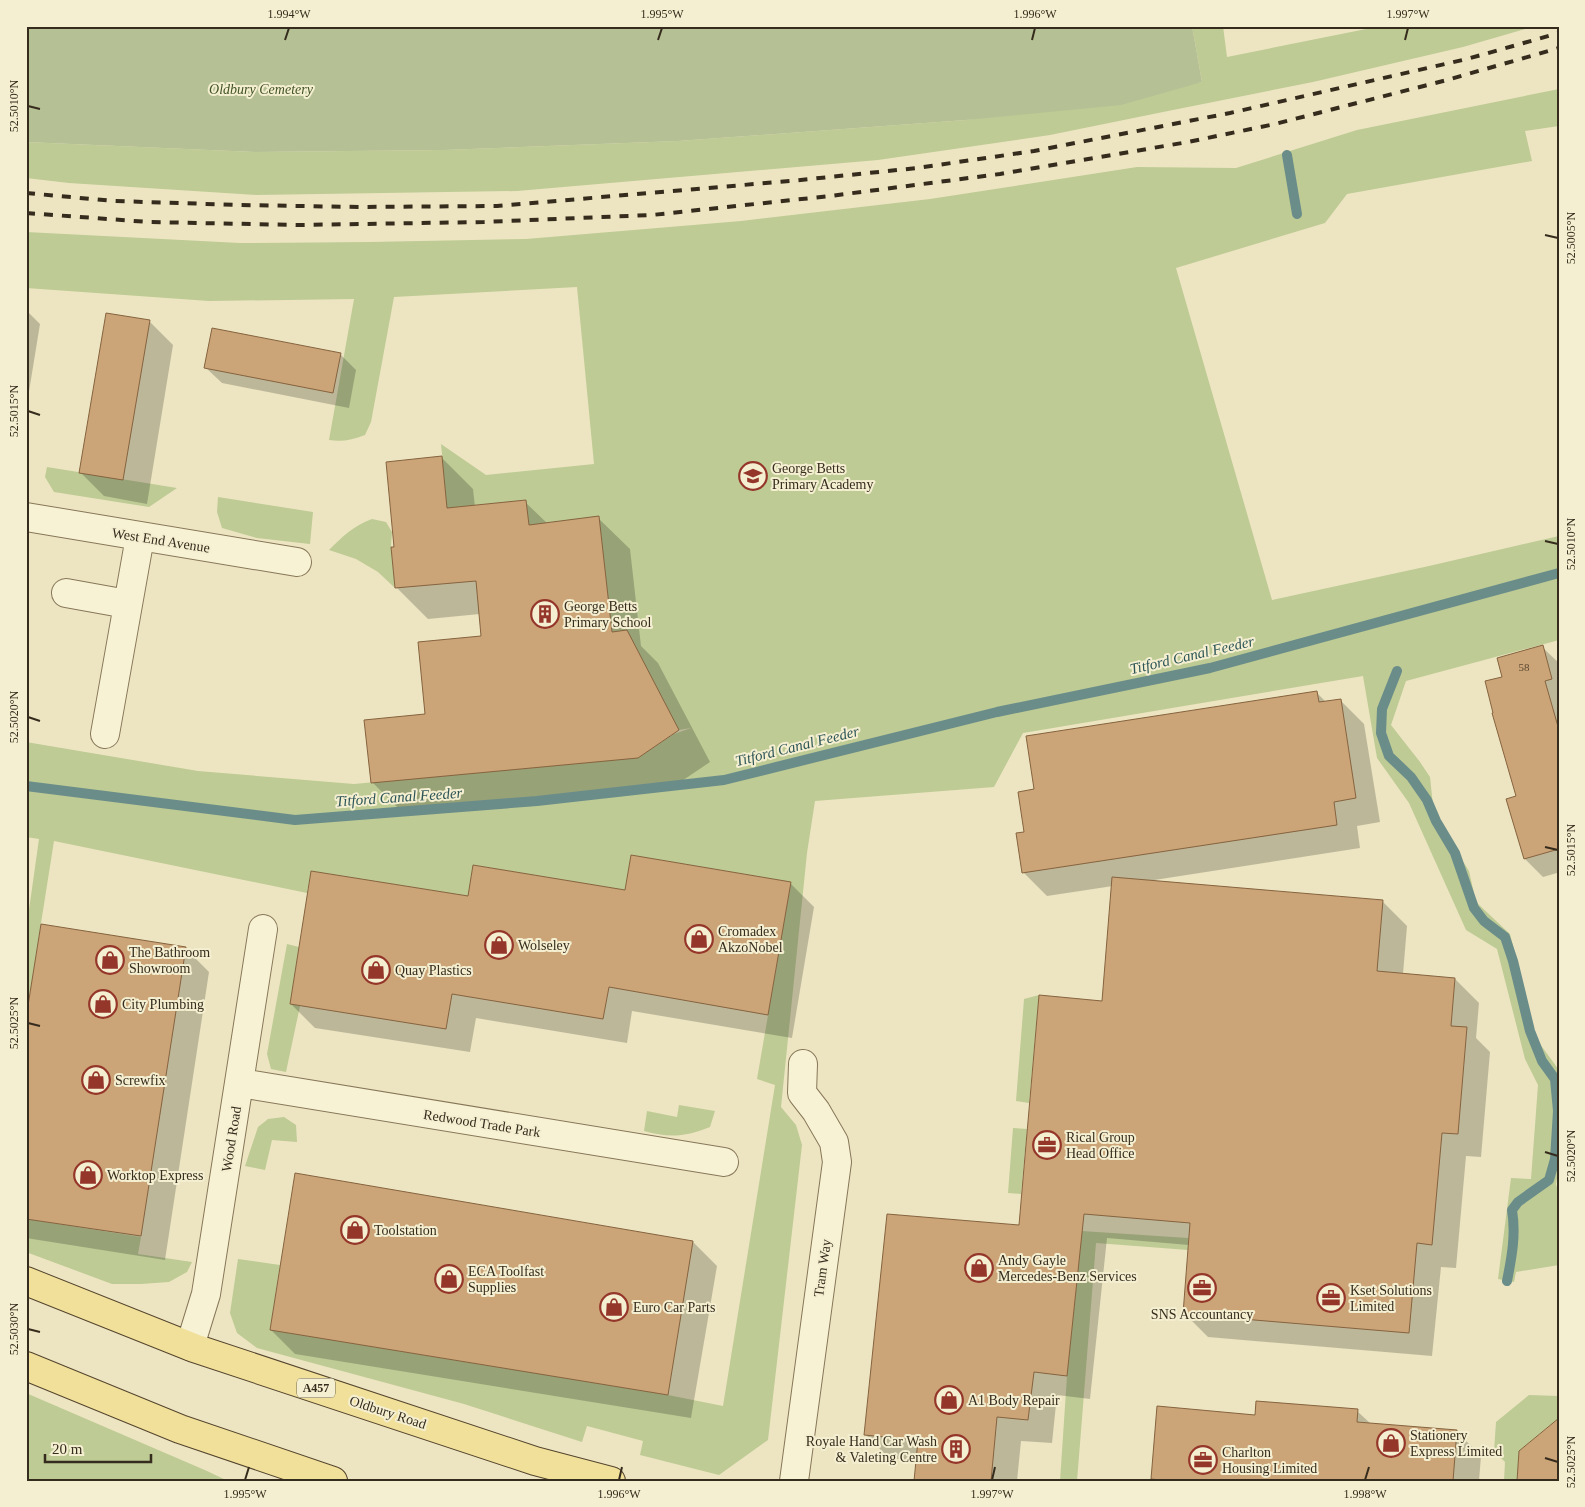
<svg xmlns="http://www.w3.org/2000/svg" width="1585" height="1507" font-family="Georgia,serif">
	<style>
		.green { fill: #becb95 }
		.cemetery { fill: #b5c095 }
		.shadow { fill: #0003 }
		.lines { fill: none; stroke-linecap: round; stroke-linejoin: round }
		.stream { stroke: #6b8d89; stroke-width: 10 }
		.building { fill: #cba477; stroke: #85633f }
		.minor-casing { stroke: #877759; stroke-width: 30 }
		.major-casing { stroke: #54442d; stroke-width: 30 }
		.minor { stroke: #f8f2d4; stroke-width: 28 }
		.major { stroke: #f1e099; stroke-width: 28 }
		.rail { stroke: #362c1d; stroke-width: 4; stroke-dasharray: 9 9; stroke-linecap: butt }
		.ticks { fill: none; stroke: #362c1d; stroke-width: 2 }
		.labels { text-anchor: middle; stroke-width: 4; stroke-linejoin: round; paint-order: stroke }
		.number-label { font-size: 11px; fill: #5b4a34 }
		.shield { fill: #f5efd1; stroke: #6f6653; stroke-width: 1 }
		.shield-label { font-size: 12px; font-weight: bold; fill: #362c1d }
		.park-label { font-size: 14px; font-style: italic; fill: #415324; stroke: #f5efd1 }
		.poi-label { font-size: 14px; fill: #362c1d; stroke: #f5efd1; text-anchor: start }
		.street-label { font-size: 14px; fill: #362c1d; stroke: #f5efd1 }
		.water-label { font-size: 15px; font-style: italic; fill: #2c5456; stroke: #f5efd1 }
		.neatline { fill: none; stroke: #362c1d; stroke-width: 2 }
		.ticks-label { font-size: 12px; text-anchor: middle; fill: #362c1d }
	</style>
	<rect width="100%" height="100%" fill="#ede5c1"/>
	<path class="green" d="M1192 26H1223L1227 57 1381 26H1535L1463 47 1313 82 1168 111 1050 135 878 160 517 191 256 195 69 183 26 178V142L255 152 445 150 678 141 966 120 1202 82Z
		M1559 89V126L1525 131 1532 161 1347 194 1325 223 1176 268 1272 600 1429 566 1559 536V640L1406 681 1391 725 1420 762 1430 777 1434 815 1469 871 1476 902 1510 934 1537 1040 1559 1070V1167L1556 1184 1559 1194V1265L1516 1272 1514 1282 1498 1279 1511 1178 1531 1179 1538 1085 1525 1059 1497 949 1466 930 1409 803 1377 758 1363 676 1023 733 994 787 815 801 807 853 781 1107 796 1125 802 1145 768 1440 719 1475 640 1455 643 1441 587 1426 582 1442 464 1404 257 1348 237 1333 230 1313 238 1259 280 1265 270 1330 668 1395 723 1406 775 1085 757 1079 791 882 631 855 625 890 473 865 468 896 311 871 307 893 54 841 26 1018V931L39 839 26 837V742L198 771 354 784 638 758 674 734 691 728 679 730 626 630 612 632 599 517 529 525 526 500 447 508 441 444 486 475 594 464 577 287 394 297 371 422 365 435C352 440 342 442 329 440L354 299 209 301 26 288V232L240 243 370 242 526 239 741 221 930 199 1137 167 1236 168 1357 130Z
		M47 467 177 488 149 507 54 492 45 477Z
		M218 497 313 512 310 544 257 538 222 528 217 512Z
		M372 519 386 522 392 532 391 547 395 588 378 572 356 559 329 550C342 537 353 526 372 519Z
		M287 944 299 947 290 1004 300 1006 286 1072 271 1069 267 1054Z
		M1039 995 1029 1103 1016 1101 1024 999Z
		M679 1105 715 1111 710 1127C685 1137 669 1138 644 1131L647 1111 677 1117Z
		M284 1117 296 1125 297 1142 272 1140 265 1170 245 1166 258 1127 268 1119Z
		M1013 1128 1027 1129 1021 1194 1008 1193Z
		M26 1219 141 1237 138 1254 192 1262 187 1272 169 1282 141 1284H112L26 1252Z
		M1082 1231 1188 1238V1250L1096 1243 1077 1481H1060L1067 1376Z
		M26 1393 207 1471 228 1481H26Z
		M1529 1395 1559 1396V1425H1550L1519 1451 1517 1481H1504L1505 1462 1494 1451 1496 1422Z"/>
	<path class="cemetery" d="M26 26H1192L1202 82 1121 105 966 120 678 141 445 150 255 152 26 142Z"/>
	<path class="shadow" d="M26 310 40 324 26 410Z
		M149 321 173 345 147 504 104 496 80 472Z
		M340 354 356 370 349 408 222 383 205 367Z
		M441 457 473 489 475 507 525 502 548 524 598 518 630 549 641 646 658 663 710 762 670 789 403 813 372 782 426 715 482 637 480 614 428 619 397 588 395 548Z
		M1542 647 1559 663V879L1557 873 1543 877 1525 859 1504 678Z
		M1316 692 1326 702 1340 700 1364 724 1380 822 1357 826 1360 848 1148 881 1383 902 1407 926 1403 974 1455 979 1479 1003 1476 1038 1490 1052 1481 1157 1466 1156 1456 1268 1441 1267 1432 1356 1208 1337 1184 1313 1189 1245 1107 1238 1090 1399 1057 1395 1052 1443 1021 1441 1017 1481H915L917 1461 889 1458 865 1434 1020 1226 1103 1002 1113 886 1047 896 1023 872 1026 833 1036 790Z
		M790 883 814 907 792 1038 632 1011 627 1043 476 1018 470 1052 315 1028 291 1004 469 897 626 892Z
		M185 948 209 972 165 1260 26 1238V1026Z
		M693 1242 717 1266 691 1418 295 1354 271 1330Z
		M1357 1411 1371 1424 1457 1432 1481 1456 1479 1481H1155L1153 1479 1256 1416Z"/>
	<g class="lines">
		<path class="stream" d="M1287 155 1297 214
			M1397 671 1382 709 1381 733 1389 756 1411 777 1427 800 1436 821 1455 853 1474 908 1484 921 1505 937 1513 961 1530 1031 1542 1061 1555 1079 1558 1111 1555 1159 1549 1180 1518 1202 1512 1210C1516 1234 1512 1256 1507 1281
			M26 786 295 820 537 801 724 780 997 712 1210 668 1559 573"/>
	</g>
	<path class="building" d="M106 313 150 320 123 480 79 473Z
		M212 328 341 353 333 393 204 368Z
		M442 456 447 508 526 500 529 525 599 516 612 632 627 630 679 730 638 758 371 783 364 720 425 714 418 642 481 636 476 581 395 588 391 547H394L386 462Z
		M1543 645 1552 679 1545 681 1559 730V849L1524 859 1506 799 1516 796 1492 713H1493L1485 681 1502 677 1497 658Z
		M1317 691 1319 702 1341 699 1356 798 1334 802 1337 825 1022 873 1016 833 1024 832 1018 792 1034 789 1026 736Z
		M631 855 791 882 768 1015 609 987 603 1019 452 994 446 1029 290 1004 311 871 468 896 473 865 625 890Z
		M1112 877 1383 900 1377 971 1455 978 1451 1026 1467 1027 1458 1134 1442 1133 1432 1245 1417 1243 1409 1333 1183 1314 1190 1223 1084 1214 1067 1376 1034 1372 1028 1420 997 1417 991 1481H914L918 1440 864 1435 887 1214 1019 1225 1039 995 1102 1001Z
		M41 924 186 947 141 1236 26 1219V1018Z
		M295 1173 693 1241 668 1395 270 1330Z
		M1256 1401 1358 1409 1357 1422 1457 1430 1453 1481H1170L1151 1479 1157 1406 1255 1415Z
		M1559 1418V1481H1517L1519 1451Z"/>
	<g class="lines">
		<defs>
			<path id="minor" d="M26 517 297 562
				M66 593 127 604
				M105 734 140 537
				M240 1083 724 1162
				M190 1346 206 1294 263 929
				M794 1481 837 1162 834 1142 816 1111 802 1093 803 1064"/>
			<path id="major" d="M26 1281 194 1348 535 1461 611 1481
				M26 1366 180 1429 333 1481"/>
		</defs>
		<use href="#minor" class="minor-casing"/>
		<use href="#major" class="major-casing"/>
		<use href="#minor" class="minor"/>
		<use href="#major" class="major"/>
		<path class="rail" d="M26 193 114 201 241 205 359 207 497 206 790 181 917 168 1034 151 1230 113 1467 59 1559 33
			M26 213 149 222 298 225 484 222 652 215 830 196 1000 174 1188 142 1275 124 1447 80 1559 48"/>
	</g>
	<path class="ticks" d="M285 40 289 28M658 40 662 28M1032 40 1035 28M1405 40 1408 28M28 106 40 109M1545 235 1558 238M28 411 40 415M1545 541 1558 544M28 717 40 721M1545 847 1558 850M28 1023 40 1026M1545 1152 1558 1156M28 1329 40 1332M1545 1458 1558 1462M245 1480 249 1467M619 1480 622 1467M992 1480 995 1467M1365 1480 1369 1467"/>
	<defs>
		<symbol id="school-ring" viewBox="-11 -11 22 22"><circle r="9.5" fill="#f5efd1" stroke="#95362a" stroke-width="1.5"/><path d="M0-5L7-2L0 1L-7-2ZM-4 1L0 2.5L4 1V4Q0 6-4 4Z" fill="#95362a"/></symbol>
		<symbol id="building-ring" viewBox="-11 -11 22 22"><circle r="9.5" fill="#f5efd1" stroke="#95362a" stroke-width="1.5"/><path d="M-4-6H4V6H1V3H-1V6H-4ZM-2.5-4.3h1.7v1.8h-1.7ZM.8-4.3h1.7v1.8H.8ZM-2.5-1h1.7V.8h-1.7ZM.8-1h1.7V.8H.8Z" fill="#95362a"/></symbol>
		<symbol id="shop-ring" viewBox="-11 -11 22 22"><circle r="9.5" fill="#f5efd1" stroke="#95362a" stroke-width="1.5"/><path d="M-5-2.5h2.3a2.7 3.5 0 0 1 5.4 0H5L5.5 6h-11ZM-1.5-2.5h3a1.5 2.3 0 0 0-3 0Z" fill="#95362a"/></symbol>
		<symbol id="office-ring" viewBox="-11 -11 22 22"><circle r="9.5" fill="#f5efd1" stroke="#95362a" stroke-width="1.5"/><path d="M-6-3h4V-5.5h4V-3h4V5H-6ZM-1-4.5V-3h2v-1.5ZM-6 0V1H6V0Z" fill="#95362a"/></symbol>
	</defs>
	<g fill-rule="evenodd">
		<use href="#school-ring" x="737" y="460" width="32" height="32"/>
		<use href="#building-ring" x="529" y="598" width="32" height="32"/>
		<use href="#shop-ring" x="683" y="923" width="32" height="32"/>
		<use href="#shop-ring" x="483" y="929" width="32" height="32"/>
		<use href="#shop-ring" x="94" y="944" width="32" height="32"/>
		<use href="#shop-ring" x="360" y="954" width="32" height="32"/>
		<use href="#shop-ring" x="87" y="988" width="32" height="32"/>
		<use href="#shop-ring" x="80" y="1064" width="32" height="32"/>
		<use href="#office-ring" x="1031" y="1129" width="32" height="32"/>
		<use href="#shop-ring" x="72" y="1159" width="32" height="32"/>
		<use href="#shop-ring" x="339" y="1214" width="32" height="32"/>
		<use href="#shop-ring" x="963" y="1252" width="32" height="32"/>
		<use href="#shop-ring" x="433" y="1263" width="32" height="32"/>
		<use href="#office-ring" x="1186" y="1272" width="32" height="32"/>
		<use href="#office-ring" x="1315" y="1282" width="32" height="32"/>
		<use href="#shop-ring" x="598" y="1291" width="32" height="32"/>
		<use href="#shop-ring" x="933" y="1384" width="32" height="32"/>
		<use href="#shop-ring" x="1375" y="1427" width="32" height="32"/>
		<use href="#building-ring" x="940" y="1433" width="32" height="32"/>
		<use href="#office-ring" x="1187" y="1444" width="32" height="32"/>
	</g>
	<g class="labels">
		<g class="number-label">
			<text x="1524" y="671">58</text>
		</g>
		<rect class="shield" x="297" y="1378.5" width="38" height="19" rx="4"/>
		<g class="shield-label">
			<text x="316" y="1392">A457</text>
		</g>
		<g class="park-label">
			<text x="261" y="94">Oldbury Cemetery</text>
		</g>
		<g class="poi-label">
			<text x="772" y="473">George Betts<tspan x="772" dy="16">Primary Academy</tspan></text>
			<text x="564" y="611">George Betts<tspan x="564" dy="16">Primary School</tspan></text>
			<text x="718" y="936">Cromadex<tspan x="718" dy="16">AkzoNobel</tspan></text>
			<text x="518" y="950">Wolseley</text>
			<text x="129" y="957">The Bathroom<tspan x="129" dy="16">Showroom</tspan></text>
			<text x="395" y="975">Quay Plastics</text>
			<text x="122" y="1009">City Plumbing</text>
			<text x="115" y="1085">Screwfix</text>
			<text x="1066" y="1142">Rical Group<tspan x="1066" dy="16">Head Office</tspan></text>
			<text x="107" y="1180">Worktop Express</text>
			<text x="374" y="1235">Toolstation</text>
			<text x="998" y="1265">Andy Gayle<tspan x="998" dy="16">Mercedes-Benz Services</tspan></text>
			<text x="468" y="1276">ECA Toolfast<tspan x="468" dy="16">Supplies</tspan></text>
			<text x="1350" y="1295">Kset Solutions<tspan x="1350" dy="16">Limited</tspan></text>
			<text x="633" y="1312">Euro Car Parts</text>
			<text x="1202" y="1319" text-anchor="middle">SNS Accountancy</text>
			<text x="968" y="1405">A1 Body Repair</text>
			<text x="1410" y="1440">Stationery<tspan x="1410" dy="16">Express Limited</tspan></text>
			<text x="937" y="1446" text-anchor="end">Royale Hand Car Wash<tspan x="937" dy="16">&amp; Valeting Centre</tspan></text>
			<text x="1222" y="1457">Charlton<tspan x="1222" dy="16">Housing Limited</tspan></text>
		</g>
		<g class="street-label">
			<text transform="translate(161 540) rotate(9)" y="5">West End Avenue</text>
			<text transform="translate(482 1123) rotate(9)" y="5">Redwood Trade Park</text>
			<text transform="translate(231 1139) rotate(-81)" y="5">Wood Road</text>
			<text transform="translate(822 1268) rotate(-82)" y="5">Tram Way</text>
			<text transform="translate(388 1412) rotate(18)" y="5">Oldbury Road</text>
		</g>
		<g class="water-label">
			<text transform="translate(1192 655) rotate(-13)" y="5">Titford Canal Feeder</text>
			<text transform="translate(797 746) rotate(-14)" y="5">Titford Canal Feeder</text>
			<text transform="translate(399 797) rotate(-4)" y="5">Titford Canal Feeder</text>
		</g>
	</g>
	<rect width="1585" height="1507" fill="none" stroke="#f5efd1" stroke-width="55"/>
	<path d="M45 1454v8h106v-8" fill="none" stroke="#362c1d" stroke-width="2.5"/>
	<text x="52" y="1454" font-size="15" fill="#362c1d" stroke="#f5efd1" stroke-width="4" paint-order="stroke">20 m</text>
	<rect x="28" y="28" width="1530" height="1452" class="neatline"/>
	<g class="ticks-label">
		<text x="289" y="18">1.994°W</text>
		<text x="662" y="18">1.995°W</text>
		<text x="1035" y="18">1.996°W</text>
		<text x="1408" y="18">1.997°W</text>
		<text transform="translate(14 106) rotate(-90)" y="4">52.5010°N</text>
		<text transform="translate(1571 238) rotate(-90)" y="4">52.5005°N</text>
		<text transform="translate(14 411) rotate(-90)" y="4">52.5015°N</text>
		<text transform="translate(1571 544) rotate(-90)" y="4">52.5010°N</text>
		<text transform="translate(14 717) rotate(-90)" y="4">52.5020°N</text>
		<text transform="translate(1571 850) rotate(-90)" y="4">52.5015°N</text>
		<text transform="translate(14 1023) rotate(-90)" y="4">52.5025°N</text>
		<text transform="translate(1571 1156) rotate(-90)" y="4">52.5020°N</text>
		<text transform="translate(14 1329) rotate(-90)" y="4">52.5030°N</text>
		<text transform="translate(1571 1462) rotate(-90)" y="4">52.5025°N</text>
		<text x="245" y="1498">1.995°W</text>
		<text x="619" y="1498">1.996°W</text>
		<text x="992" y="1498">1.997°W</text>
		<text x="1365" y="1498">1.998°W</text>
	</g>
</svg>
